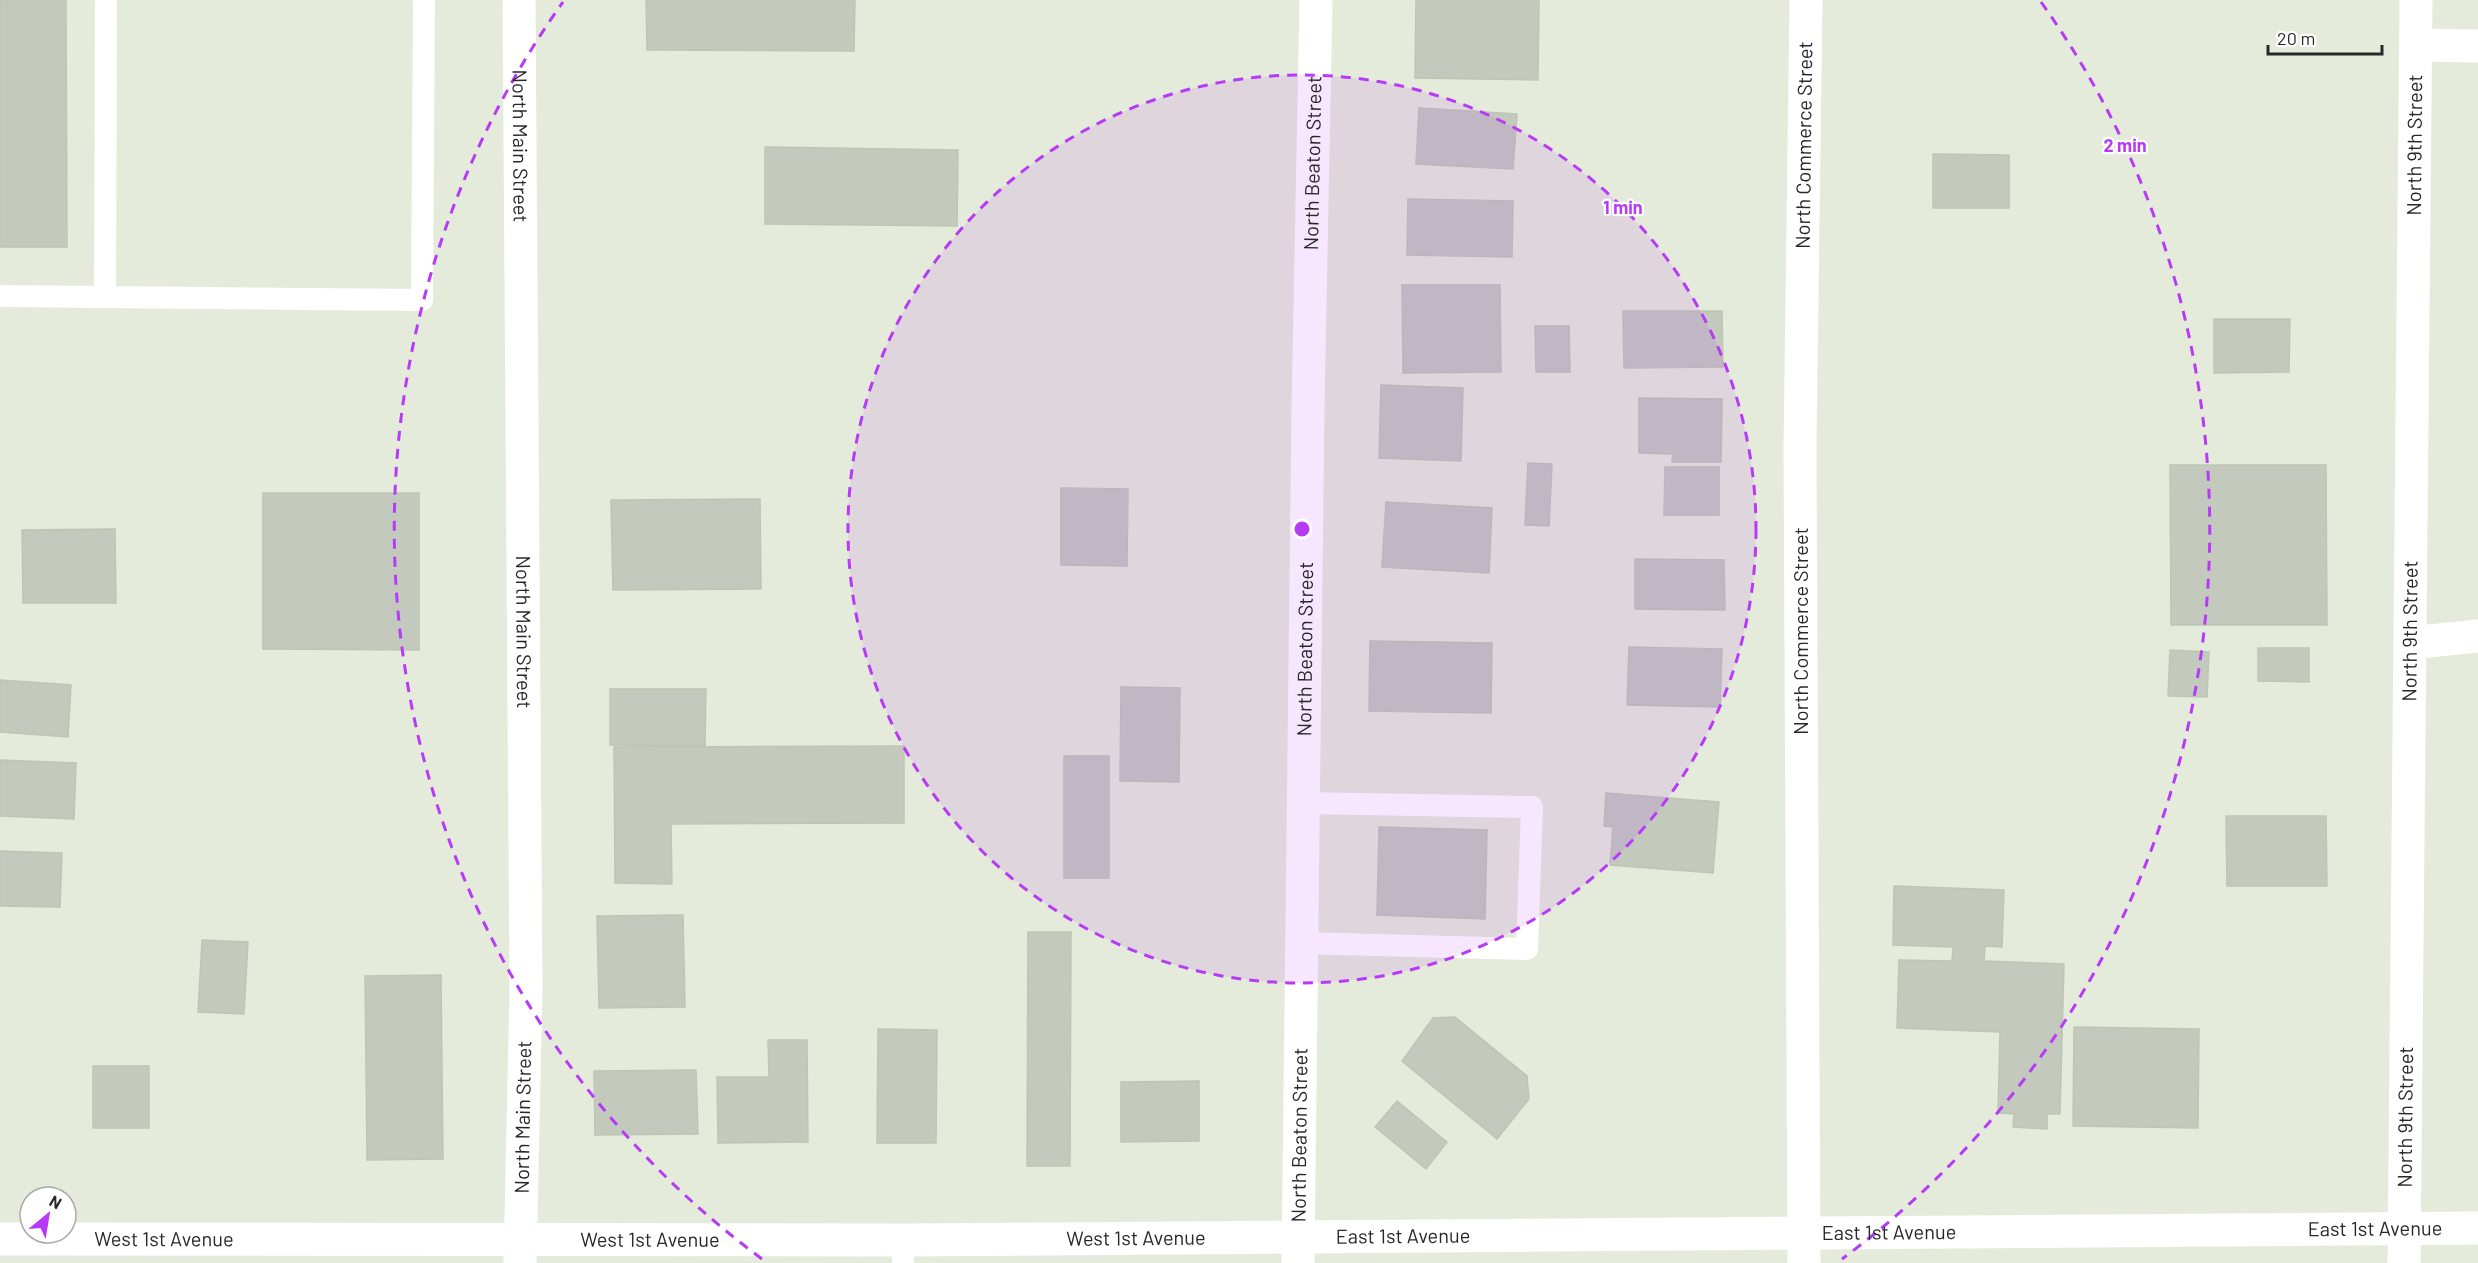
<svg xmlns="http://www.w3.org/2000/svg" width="2478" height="1263" font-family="Barlow,sans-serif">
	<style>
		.building { fill: #c3c9bd; stroke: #bdc6b4; stroke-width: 1.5 }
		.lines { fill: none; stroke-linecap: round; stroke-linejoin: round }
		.lane { stroke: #fff; stroke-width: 22 }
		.street { stroke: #fff; stroke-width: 33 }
		.secondary { stroke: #fff; stroke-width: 33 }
		.ring { fill: none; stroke: #b73bf6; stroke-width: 3; stroke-dasharray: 10 8 }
		.labels { text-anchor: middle; stroke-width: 4.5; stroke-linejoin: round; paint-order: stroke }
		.street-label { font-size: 20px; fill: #282828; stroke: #fff }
		.centre { fill: #b73bf6; stroke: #fff; stroke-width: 3 }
		.ring-label { font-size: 18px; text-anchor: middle; font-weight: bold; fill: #b73bf6; stroke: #fff; stroke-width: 4.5; stroke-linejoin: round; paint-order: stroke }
	</style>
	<rect width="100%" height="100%" fill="#e4ebda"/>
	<path class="building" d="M0 0H66L67 247H0Z
		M646 0H855L854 51 647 50Z
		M1416 0H1539L1538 80 1415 78Z
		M1419 108 1517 114 1513 169 1416 164Z
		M765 147 958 150 957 226 765 224Z
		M1933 154 2009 155V208H1933Z
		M1408 199 1513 201 1512 257 1407 255Z
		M1402 285H1500L1501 372 1403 373Z
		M1623 311H1722L1723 367 1624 368Z
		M2214 319H2290L2289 372 2214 373Z
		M1535 326H1569L1570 372H1536Z
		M1381 385 1463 388 1461 461 1379 458Z
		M1639 398 1722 399 1721 462H1672L1673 454 1639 453Z
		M1528 463 1552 464 1549 526 1525 525Z
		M2170 465H2326L2327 625H2171Z
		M1665 467H1719V515H1664Z
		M1061 488 1128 489 1127 566 1061 565Z
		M263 493H419V650L263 649Z
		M760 499 761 589 613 590 611 500Z
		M1386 502 1492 508 1489 573 1382 567Z
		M115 529 116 603H23L22 530Z
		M1635 559 1724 560 1725 610 1635 609Z
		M1370 641 1492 643 1491 713 1369 711Z
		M1629 647 1722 649 1720 707 1627 705Z
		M2258 648H2309V682L2258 681Z
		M2170 650 2209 652 2207 697 2168 696Z
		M0 680 71 685 68 737 0 732Z
		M1121 687 1180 688 1179 782 1120 781Z
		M610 689H706L705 746 610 745Z
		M904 746V823L671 824 672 884 615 883 614 747Z
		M1064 756H1109V878H1064Z
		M0 760 76 763 74 819 0 816Z
		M1606 793 1719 802 1713 873 1610 865 1613 827 1604 826Z
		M2226 816H2326L2327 886H2227Z
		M1379 827 1487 830 1485 919 1377 915Z
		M0 851 62 853 60 907 0 906Z
		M1894 886 2004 890 2002 947 1985 946 1984 961 2064 964 2060 1114H2047V1129L2013 1127 2014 1114 1998 1113 2000 1032 1897 1028 1899 960 1952 961 1953 947 1893 945Z
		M683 915 685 1007 599 1008 597 916Z
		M1028 932H1071L1070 1166H1027Z
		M202 940 248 942 244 1014 198 1012Z
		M441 975 443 1159 367 1160 365 976Z
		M1455 1017 1527 1076 1529 1099 1497 1139 1402 1061 1433 1018Z
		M2074 1027 2199 1029 2198 1128 2073 1126Z
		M878 1029 937 1030 936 1143H877Z
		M768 1040H807L808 1142 718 1143 717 1077H769Z
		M93 1066H149V1128H93Z
		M696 1070 698 1134 595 1135 594 1071Z
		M1199 1081V1141L1121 1142V1082Z
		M1397 1101 1447 1142 1426 1169 1375 1127Z"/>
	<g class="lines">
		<path class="lane" d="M0 296 422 300 424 0
			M105 297 106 0
			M1302 943 1527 949 1532 807 1304 803
			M903 1263V1240"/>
		<g class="street">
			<path id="s1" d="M519 0 526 989 520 1263"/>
			<path d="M2416 45 2478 46"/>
			<path d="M2410 643 2478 636"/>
			<path id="s2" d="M0 1239 903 1240 1299 1237"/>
			<path id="s3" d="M1804 1263 1800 447 1806 0"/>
			<path id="s4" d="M2404 1263 2416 0"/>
		</g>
		<g class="secondary">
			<path id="s5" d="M1299 1237 2478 1228"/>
			<path id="s6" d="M1298 1263 1308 407 1316 0"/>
		</g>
	</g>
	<circle cx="1302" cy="529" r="454" fill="#b73bf6" fill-opacity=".12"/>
	<g class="ring">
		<circle cx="1302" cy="529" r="454"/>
		<path d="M762 1259A908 908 0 0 1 563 2M2041 2A908 908 0 0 1 1842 1259"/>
	</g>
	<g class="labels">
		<g class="street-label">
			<text dy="7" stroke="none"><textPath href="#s1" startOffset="146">North Main Street</textPath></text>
			<text dy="7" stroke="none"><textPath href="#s3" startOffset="1118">North Commerce Street</textPath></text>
			<text dy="7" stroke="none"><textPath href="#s4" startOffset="1118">North 9th Street</textPath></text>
			<text dy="7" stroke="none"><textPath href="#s6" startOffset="1100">North Beaton Street</textPath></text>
			<text transform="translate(1801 631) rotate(-90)" y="7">North Commerce Street</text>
			<text dy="7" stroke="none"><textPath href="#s1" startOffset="632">North Main Street</textPath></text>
			<text dy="7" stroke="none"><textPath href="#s4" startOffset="632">North 9th Street</textPath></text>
			<text dy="7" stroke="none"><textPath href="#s6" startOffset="614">North Beaton Street</textPath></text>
			<text transform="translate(523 1117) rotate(-89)" y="7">North Main Street</text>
			<text dy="7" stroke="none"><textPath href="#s4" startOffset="146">North 9th Street</textPath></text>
			<text dy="7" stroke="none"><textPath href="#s6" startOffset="128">North Beaton Street</textPath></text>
			<text dy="7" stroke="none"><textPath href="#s5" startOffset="1076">East 1st Avenue</textPath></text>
			<text dy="7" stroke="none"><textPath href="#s5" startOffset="590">East 1st Avenue</textPath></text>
			<text dy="7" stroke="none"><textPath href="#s5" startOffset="104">East 1st Avenue</textPath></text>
			<text dy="7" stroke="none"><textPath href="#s2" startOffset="164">West 1st Avenue</textPath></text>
			<text dy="7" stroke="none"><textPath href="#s2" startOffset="1136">West 1st Avenue</textPath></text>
			<text dy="7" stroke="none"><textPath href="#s2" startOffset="650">West 1st Avenue</textPath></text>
		</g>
	</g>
	<circle cx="1302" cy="529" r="9" class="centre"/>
	<g class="ring-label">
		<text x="2125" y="152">2 min</text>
		<text x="1623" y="214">1 min</text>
	</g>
	<g transform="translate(48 1215) rotate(30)"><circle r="28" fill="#ffffff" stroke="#a9a9a9" stroke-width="1.5"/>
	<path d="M0-4.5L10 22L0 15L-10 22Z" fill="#b73bf6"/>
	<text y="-9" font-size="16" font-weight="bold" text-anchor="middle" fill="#282828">N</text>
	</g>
	<path d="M2268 45v9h114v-9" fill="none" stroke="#282828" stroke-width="3"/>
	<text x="2277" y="45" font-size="18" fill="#282828" stroke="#ffffff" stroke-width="4.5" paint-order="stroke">20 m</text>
</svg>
